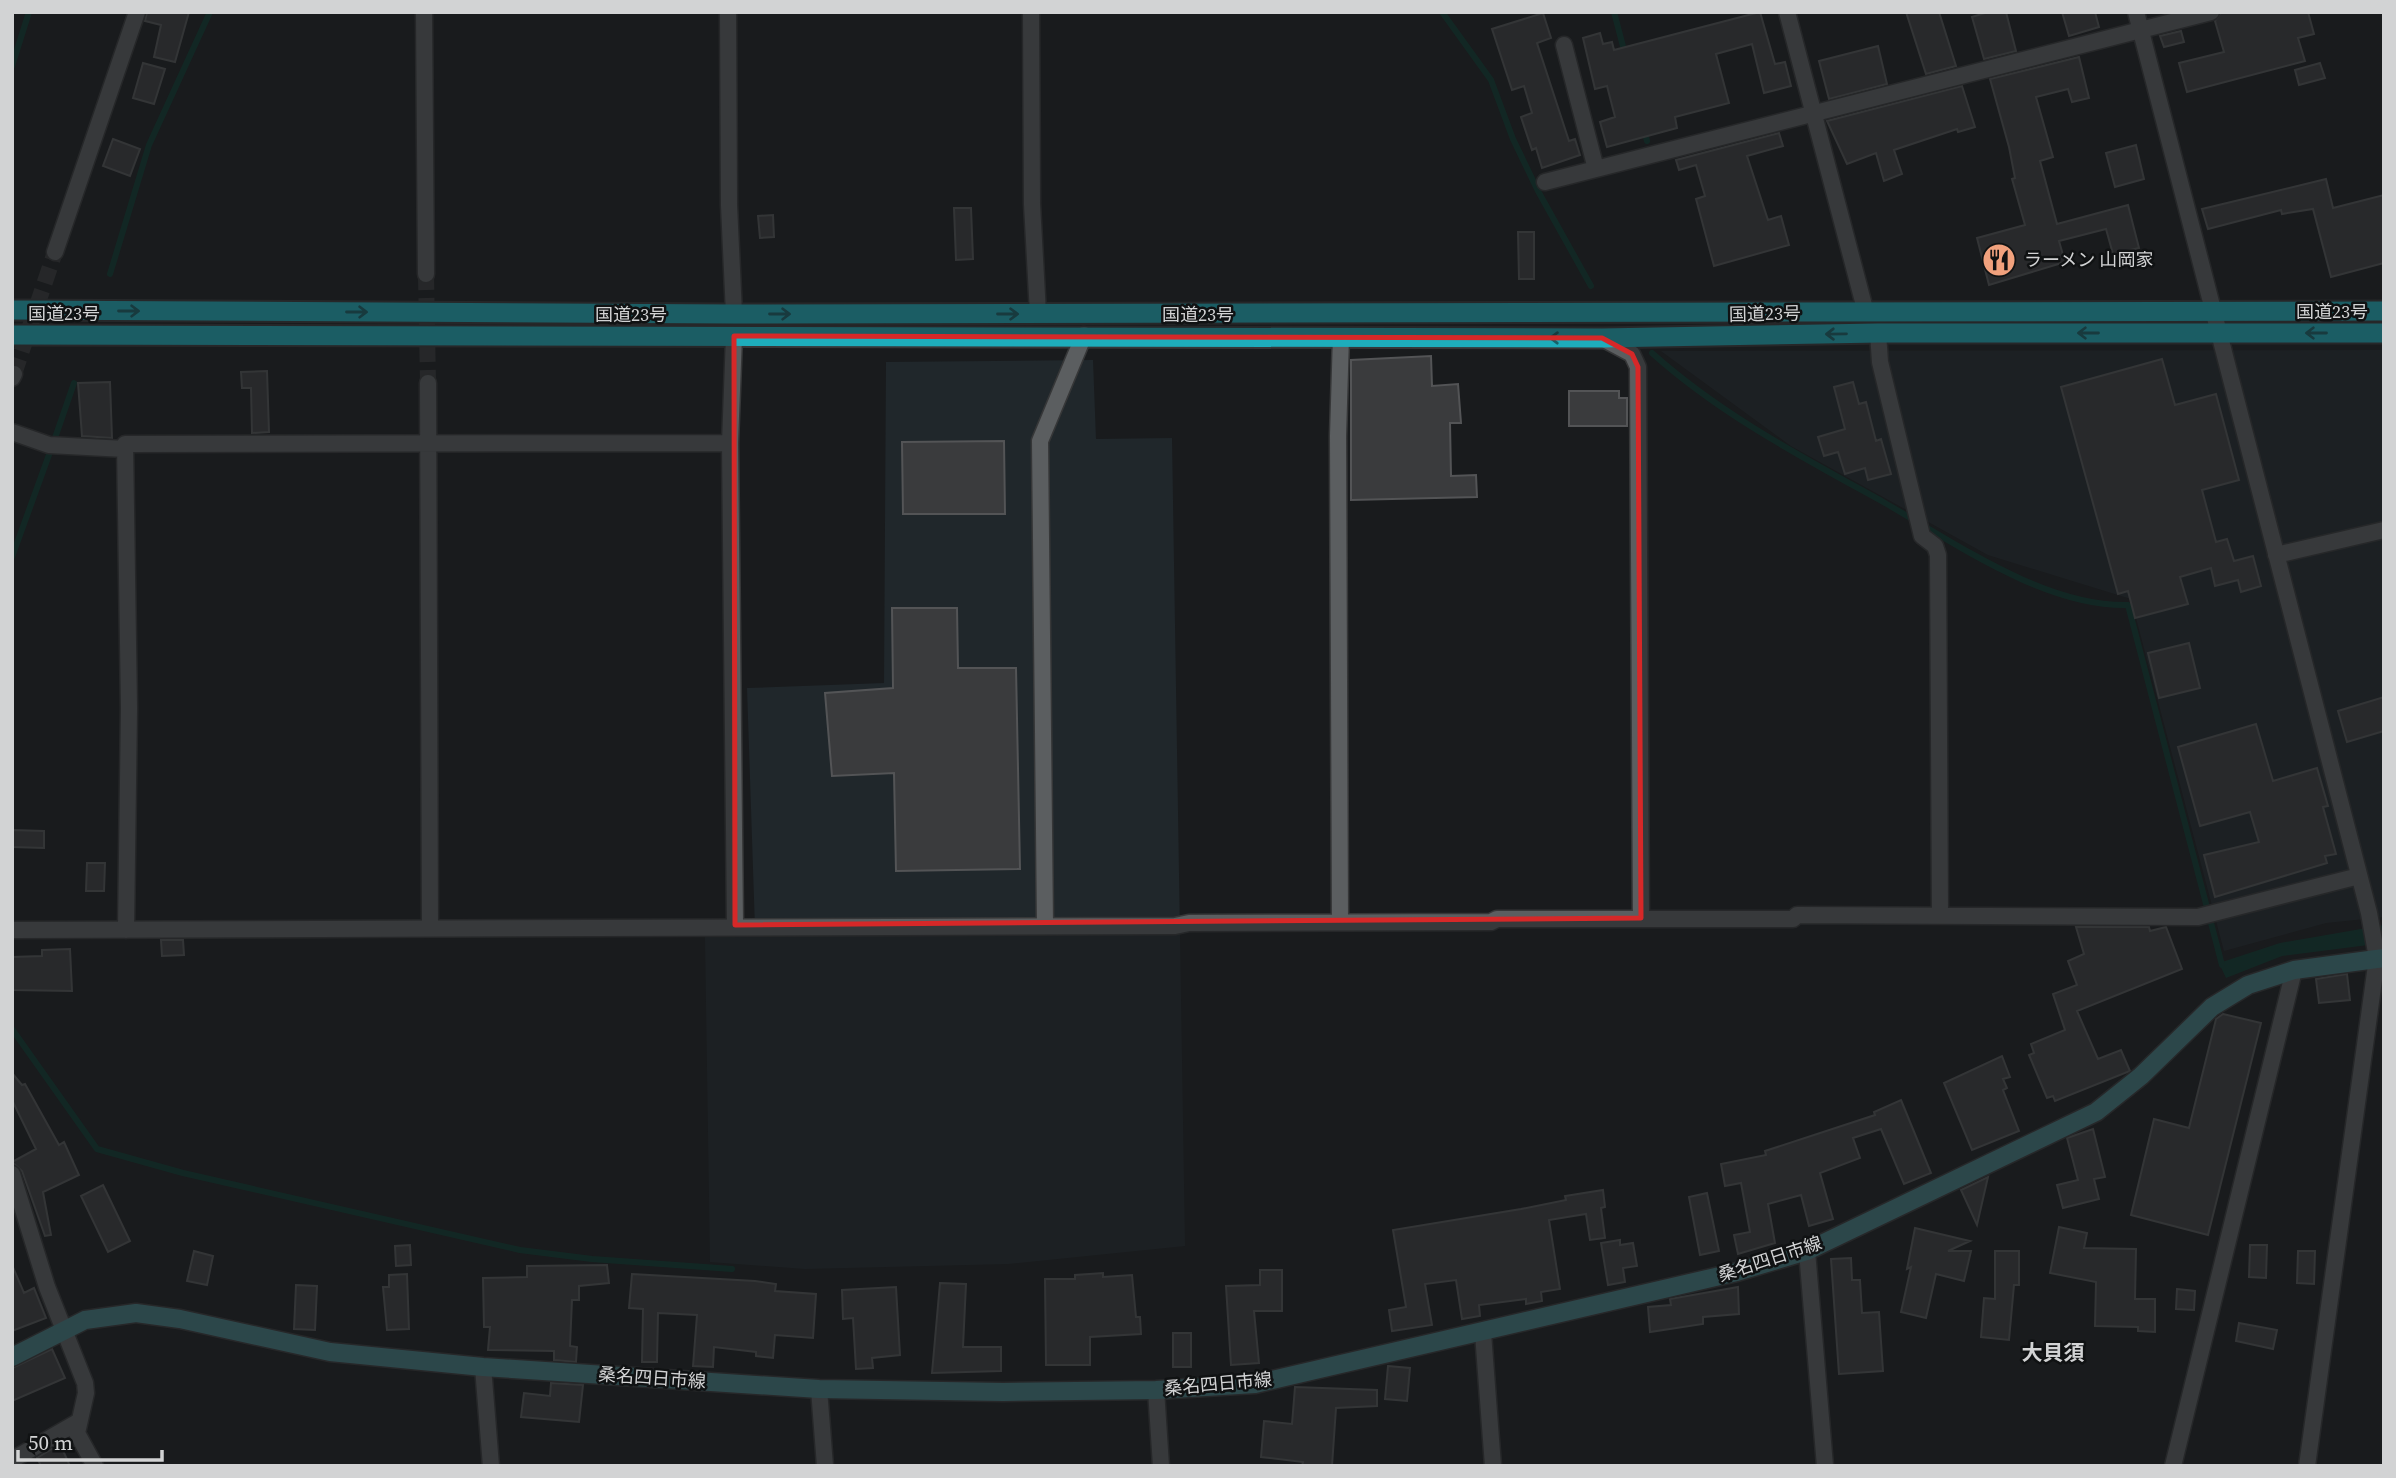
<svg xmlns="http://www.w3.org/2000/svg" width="2396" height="1478" font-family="'Source Serif 4','Noto Sans JP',serif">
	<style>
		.built { fill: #20272b }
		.water { fill: #0b372d }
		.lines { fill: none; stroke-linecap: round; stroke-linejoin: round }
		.stream { stroke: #0b372d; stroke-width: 6 }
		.building { fill: #3a3b3d; stroke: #535456; stroke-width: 2 }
		.minor-tunnel { stroke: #353738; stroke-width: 16; stroke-dasharray: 16 8; stroke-linecap: butt }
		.minor-casing { stroke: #363738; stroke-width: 19 }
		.secondary-casing { stroke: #363738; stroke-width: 21 }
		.trunk-casing { stroke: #363738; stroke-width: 23 }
		.minor { stroke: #5b5e60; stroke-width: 16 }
		.secondary { stroke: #447c82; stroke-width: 18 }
		.trunk { stroke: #1eadbb; stroke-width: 19 }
		.oneway { stroke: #176067 }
		.marked { fill: none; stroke: #d62828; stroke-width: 5; stroke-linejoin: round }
		.labels { text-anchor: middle; stroke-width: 5; stroke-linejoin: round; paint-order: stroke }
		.poi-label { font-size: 18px; fill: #d2d3d4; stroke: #101213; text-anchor: start }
		.street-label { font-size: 18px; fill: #d2d3d4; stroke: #101213 }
		.quarter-label { font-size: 21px; font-weight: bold; fill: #d2d3d4; stroke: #101213 }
	</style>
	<rect width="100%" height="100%" fill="#191b1d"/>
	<path class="built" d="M2384 350V917L2326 923 2224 951 2131 599 1988 555 1791 446 1661 351Z
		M1093 360 1096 439 1172 438 1185 1246 1008 1264 805 1269 710 1262 705 937 755 929 747 688 884 683 886 362Z"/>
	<path class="water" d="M2384 925V943L2282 956 2226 978 2219 963 2280 943Z"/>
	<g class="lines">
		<path class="stream" d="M1442 12 1491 80 1513 139 1538 191 1591 286
			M1614 12 1625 54
			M12 66 29 12
			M1644 129 1647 141
			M110 274 149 145 210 12
			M1652 353C1721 415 1804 458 1885 503 1955 543 2045 607 2128 605L2222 965
			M55 438 74 383
			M12 557 50 452
			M12 1029 97 1149 183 1173 520 1250 592 1259 732 1269"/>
	</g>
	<path class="building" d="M147 12H189L175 62 154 57 161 25 145 21Z
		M1760 12 1775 64 1785 62 1791 86 1764 93 1752 44 1716 54 1729 103 1675 117 1677 128 1607 147 1600 122 1615 117 1607 86 1595 89 1583 38 1600 33 1603 44 1612 42 1614 50Z
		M1906 12H1939L1956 66 1926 74Z
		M1988 12H2006L2016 51 1984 59 1972 17Z
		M2062 12H2095L2099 27 2069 36Z
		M2221 12H2308L2314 34 2298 38 2305 61 2187 92 2179 63 2224 52 2215 21Z
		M1543 13 1551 38 1537 43 1569 141 1575 139 1580 155 1542 168 1536 148 1532 150 1521 117 1532 113 1524 86 1512 90 1492 29Z
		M2181 31 2184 42 2164 47 2160 36Z
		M1878 46 1887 84 1829 99 1819 61Z
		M2079 57 2089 98 2072 102 2068 89 2036 97 2053 157 2040 161 2057 224 2128 205 2139 248 2113 254 2106 229 2059 241 2065 262 1989 285 1977 238 2025 225 2012 179 2015 178 2009 147 1990 79Z
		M143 63 165 69 154 104 133 98Z
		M2320 63 2325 78 2299 85 2295 70Z
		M1962 86 1975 127 1958 132 1957 129 1894 150 1902 174 1884 181 1876 153 1847 164 1827 121Z
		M1779 133 1783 146 1747 156 1768 220 1781 216 1789 245 1714 266 1696 199 1705 196 1696 165 1679 170 1676 160Z
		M113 139 140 149 130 176 103 166Z
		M2136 145 2144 179 2115 187 2106 153Z
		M2326 179 2333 208 2384 195V263L2331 277 2313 209 2282 214 2281 210 2208 229 2202 209Z
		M954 208H971L973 259 956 260Z
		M773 215 774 237 760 238 758 216Z
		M1518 232H1534V279H1519Z
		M1431 356 1432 386 1458 384 1461 423H1450L1451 476 1476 475 1477 497 1351 500V360Z
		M2162 359 2175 405 2216 394 2239 480 2202 490 2216 542 2227 539 2234 561 2253 556 2261 586 2241 592 2238 580 2215 586 2211 568 2180 577 2188 604 2135 618 2128 591 2118 594 2061 387Z
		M267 371 269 432 252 433 251 388H242L241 372Z
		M110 382 112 438 82 436 78 383Z
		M1853 382 1859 404 1866 402 1876 441 1881 439 1891 474 1868 480 1865 468 1845 474 1838 452 1824 456 1818 437 1845 429 1834 387Z
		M1569 391H1619V398H1627V426H1569Z
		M1004 441 1005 514H903L902 442Z
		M892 608H957L958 668H1016L1020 869 896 871 894 773 832 776 825 693 893 688Z
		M2189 643 2200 688 2159 698 2148 653Z
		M2384 697V731L2347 742 2338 711Z
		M2256 724 2273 781 2317 768 2328 806 2323 807 2336 854 2325 856 2327 863 2215 897 2204 855 2259 842 2250 812 2200 826 2178 747Z
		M12 830 44 831V848L12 847Z
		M87 863H105L104 891H86Z
		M2076 927H2149L2150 931 2166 927 2182 969 2077 1011 2098 1059 2121 1050 2130 1071 2055 1101 2053 1096 2047 1098 2029 1055 2034 1053 2031 1044 2065 1030 2053 994 2077 985 2068 961 2084 954Z
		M161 940H183L184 955 162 956Z
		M70 949 72 991 12 990V957L42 956V950Z
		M2347 974 2350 1000 2319 1003 2316 979Z
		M2223 1014 2261 1023 2208 1235 2131 1215 2154 1119 2189 1128 2216 1019Z
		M2002 1056 2010 1077 2003 1079 2007 1088 2003 1090 2019 1131 1972 1150 1944 1083Z
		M12 1073 22 1085 25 1084 59 1145 64 1142 79 1175 43 1192 51 1235 45 1236 22 1171 12 1162 36 1149 12 1100Z
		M1901 1100 1931 1173 1904 1184 1881 1129 1853 1138 1860 1158 1820 1173 1833 1219 1809 1226 1801 1195 1768 1204 1775 1243 1738 1254 1734 1235 1750 1232 1741 1183 1725 1186 1721 1164 1766 1155 1765 1151 1875 1115 1874 1112Z
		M2093 1129 2105 1177 2094 1179 2099 1199 2063 1208 2057 1185 2078 1180 2067 1138Z
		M1988 1177 1977 1225 1961 1190Z
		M103 1185 130 1241 108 1252 81 1196Z
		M1603 1190 1605 1207 1601 1208 1605 1238 1590 1240 1586 1214 1549 1220 1560 1289 1541 1292 1542 1301 1526 1304V1299L1479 1305 1480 1316 1462 1319 1456 1280 1425 1284 1432 1325 1392 1331 1389 1310 1406 1307 1393 1230 1521 1209 1566 1200 1565 1196Z
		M1707 1193 1719 1251 1700 1255 1689 1197Z
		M2059 1227 2087 1233 2084 1248 2136 1249 2135 1299H2155V1332L2138 1331V1327L2095 1326 2096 1282 2050 1273Z
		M1915 1228 1970 1241 1948 1251H1971L1964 1281 1936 1274 1926 1318 1901 1312 1911 1267 1907 1269Z
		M1620 1240V1245L1633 1243 1637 1266 1623 1268 1625 1282 1608 1285 1601 1243Z
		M410 1245 411 1265 396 1266 395 1246Z
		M2250 1245H2267L2266 1278 2249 1277Z
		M194 1251 213 1256 207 1285 187 1281Z
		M1995 1251H2019V1285H2014L2009 1340 1981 1337 1984 1298 1995 1299Z
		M2298 1251H2315L2314 1284 2297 1283Z
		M1851 1258 1852 1280H1860L1862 1313 1879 1312 1883 1371 1839 1374 1831 1259Z
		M12 1265 24 1293 34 1288 46 1318 12 1331Z
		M607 1265 609 1283 579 1286V1300H572L570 1346 577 1347 576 1362 554 1360V1351L488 1350 490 1327H484L483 1278 527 1277V1266Z
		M1260 1270H1282V1311H1254L1259 1363 1231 1365 1226 1286 1260 1285Z
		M1103 1273V1277L1132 1275 1136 1317H1140L1141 1334 1090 1337V1365H1046L1045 1279H1075V1275Z
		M407 1274 409 1329 387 1330 383 1287H389V1275Z
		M632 1274 755 1281 776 1284 775 1291 816 1294 813 1338 775 1335 773 1358 756 1356V1352L714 1347 713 1367 693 1366 697 1315 658 1313 657 1362H642L643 1309 629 1308Z
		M940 1283 966 1284 963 1347H1001V1371L932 1373Z
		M296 1285 317 1286 315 1330 294 1329Z
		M896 1287 900 1355 872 1358 873 1368 856 1369 853 1318 843 1319 842 1290Z
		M1738 1287 1739 1314 1703 1317V1324L1650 1332 1648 1307 1671 1305 1670 1299Z
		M2177 1289 2195 1291 2194 1310 2176 1309Z
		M2239 1323 2277 1330 2273 1349 2236 1341Z
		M1173 1333H1191V1367H1173Z
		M52 1349 65 1378 12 1401V1368Z
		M1388 1366 1410 1368 1407 1401 1385 1399Z
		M551 1383 583 1385 579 1422 521 1417 524 1393 550 1396Z
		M1295 1387 1377 1390V1406L1336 1408 1332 1466H1302L1303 1462 1261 1457 1264 1421 1292 1424Z
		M60 1444 70 1466H41L37 1458Z"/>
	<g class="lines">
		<path class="minor-tunnel" d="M426 274 428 383
			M14 374 55 252"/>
		<defs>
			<path id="minor" d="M424 12 426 274
				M728 12 729 205 734 314
				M1031 12 1032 204 1038 314
				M1787 12 1866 313
				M2136 12 2369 913 2377 958 2307 1466
				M1564 45 1596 169
				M1545 182 2211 12
				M55 252 137 12
				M1878 333 1880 362 1922 536 1935 546 1938 555 1940 915
				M734 336 730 443 735 925
				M1602 338 1632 354 1638 367 1641 918
				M12 378 14 374
				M428 383 430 928
				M12 432 49 445 125 449
				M2276 555 2384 530
				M1340 921 1338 436 1341 336
				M1045 926 1040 441 1084 335
				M12 930 1175 926 1189 923 1491 922 1497 919H1793L1797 915 2198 917 2359 876
				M126 930 129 708 125 444 730 443
				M12 1174 47 1287 85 1383 86 1393 77 1433 95 1466
				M1807 1251 1825 1466
				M1483 1333 1493 1466
				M483 1367 491 1466
				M819 1389 825 1466
				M1156 1390 1161 1466
				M12 1460 78 1422
				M2173 1466 2294 970"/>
			<path id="secondary" d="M12 1357 85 1320 136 1313 180 1319 330 1352 483 1367 819 1389 1003 1392 1156 1390 1255 1384 1737 1272 1807 1251 2096 1112 2141 1076 2212 1007 2248 985 2294 970 2384 958"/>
			<path id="trunk" d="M12 310 734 314 2384 311
				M12 335 1602 338 1878 333H2384"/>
		</defs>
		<use href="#minor" class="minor-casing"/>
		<use href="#secondary" class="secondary-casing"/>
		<use href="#trunk" class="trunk-casing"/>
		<use href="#minor" class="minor"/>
		<use href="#secondary" class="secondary"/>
		<use href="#trunk" class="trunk"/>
	</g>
	<defs><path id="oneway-shaft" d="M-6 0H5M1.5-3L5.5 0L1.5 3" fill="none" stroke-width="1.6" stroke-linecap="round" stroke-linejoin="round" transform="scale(1.75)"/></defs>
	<g class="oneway">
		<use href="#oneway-shaft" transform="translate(129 311)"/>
		<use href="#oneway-shaft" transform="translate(357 312)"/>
		<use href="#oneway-shaft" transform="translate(780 314)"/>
		<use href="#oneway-shaft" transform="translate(1008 314)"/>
		<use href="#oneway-shaft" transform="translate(2088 333) rotate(180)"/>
		<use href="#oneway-shaft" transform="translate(2316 333) rotate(180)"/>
		<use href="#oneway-shaft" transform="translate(1836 334) rotate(179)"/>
		<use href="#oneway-shaft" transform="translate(1560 338) rotate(-179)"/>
	</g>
	<path d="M0 0H2396V1478H0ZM734 336 1602 338 1632 354 1638 367 1641 918 735 925Z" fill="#191b1d" fill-opacity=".55" fill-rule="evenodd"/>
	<path class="marked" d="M734 336 1602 338 1632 354 1638 367 1641 918 735 925Z"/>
	<defs>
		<symbol id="restaurant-disc" viewBox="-11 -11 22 22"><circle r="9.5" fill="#f1a17d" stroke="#101213"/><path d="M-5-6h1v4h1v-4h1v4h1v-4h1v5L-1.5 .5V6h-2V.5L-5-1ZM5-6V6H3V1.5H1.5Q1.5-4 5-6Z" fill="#111"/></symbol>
	</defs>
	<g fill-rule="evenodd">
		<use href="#restaurant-disc" x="1980" y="241" width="38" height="38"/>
	</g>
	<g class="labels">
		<g class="poi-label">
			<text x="2024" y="266">ラーメン 山岡家</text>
		</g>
		<g class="street-label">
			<text x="2332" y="318">国道23号</text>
			<text x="64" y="320">国道23号</text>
			<text transform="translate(1765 314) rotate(-1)" y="6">国道23号</text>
			<text x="631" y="321">国道23号</text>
			<text x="1198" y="321">国道23号</text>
			<text transform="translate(1770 1259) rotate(-18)" y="6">桑名四日市線</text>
			<text transform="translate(652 1378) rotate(4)" y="6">桑名四日市線</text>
			<text transform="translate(1218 1384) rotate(-5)" y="6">桑名四日市線</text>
		</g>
		<g class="quarter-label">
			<text x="2053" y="1360">大貝須</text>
		</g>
	</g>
	<rect width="2396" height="1478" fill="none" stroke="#d2d3d4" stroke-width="28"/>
	<path d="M18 1450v10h144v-10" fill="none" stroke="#d2d3d4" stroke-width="3.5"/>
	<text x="28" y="1450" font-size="21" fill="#d2d3d4" stroke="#101213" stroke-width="5" paint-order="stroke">50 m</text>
</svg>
